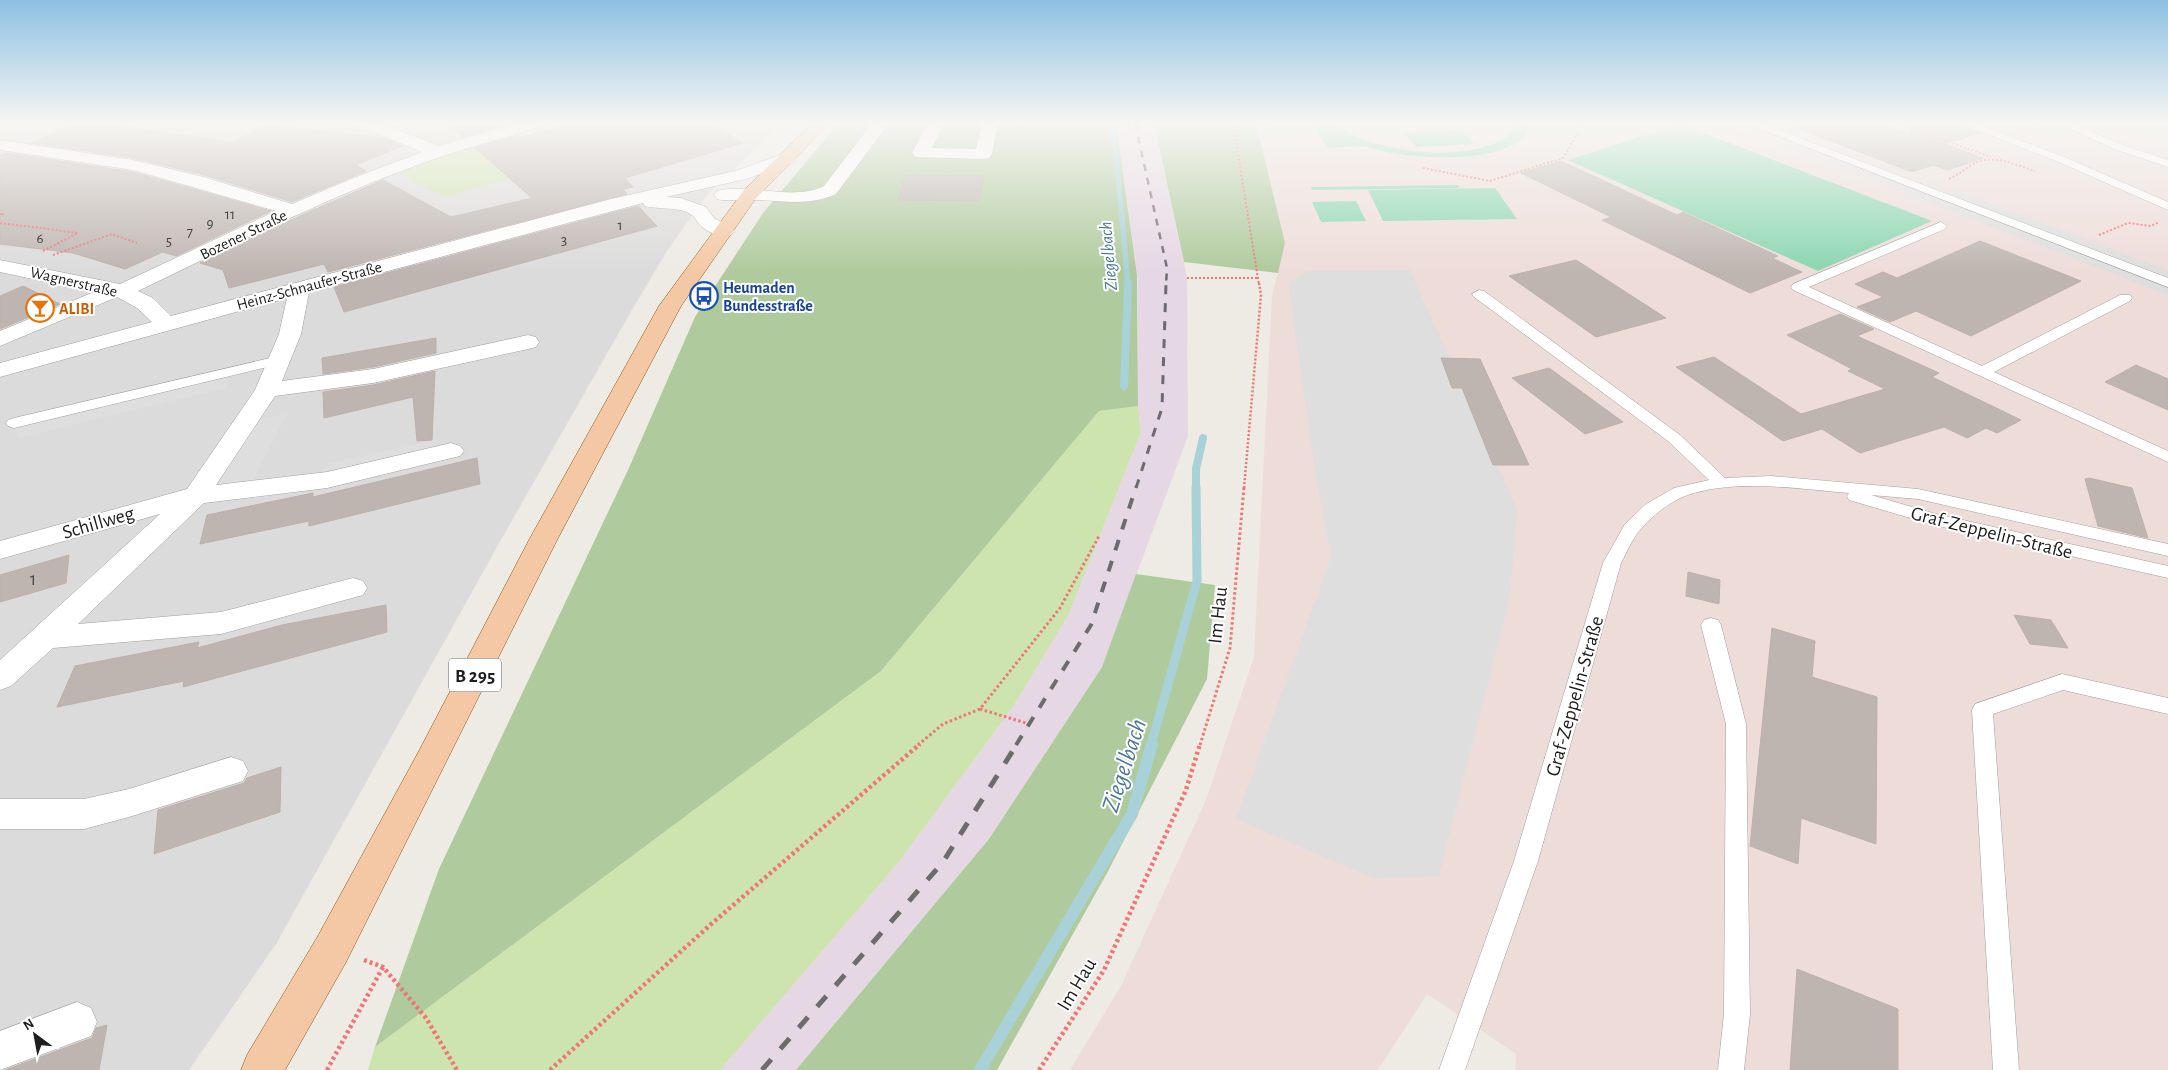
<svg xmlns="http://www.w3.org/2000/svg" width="2168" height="1070" font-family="'Alegreya Sans',sans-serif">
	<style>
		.residential { fill: #dcdbdb }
		.industrial { fill: #e6d7e5 }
		.military { fill: #eedcd9 }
		.grass { fill: #cee4ae }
		.forest { fill: #afca9d }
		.pitch { fill: #89d6b0 }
		.parking { fill: #dedede }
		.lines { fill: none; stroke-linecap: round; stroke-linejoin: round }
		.stream-far3 { stroke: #a8d2d8; stroke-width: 5.5 }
		.stream-far2 { stroke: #a8d2d8; stroke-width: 8 }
		.stream-far1 { stroke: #a8d2d8; stroke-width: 9 }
		.stream { stroke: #a8d2d8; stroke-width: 12 }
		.building { fill: #beb5b1; stroke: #beafa8 }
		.lane-casing { stroke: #9f9f9f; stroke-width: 1 }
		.street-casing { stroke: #9f9f9f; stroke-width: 1 }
		.primary-casing { stroke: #8a530d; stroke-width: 1 }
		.path-far3 { stroke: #ee7676; stroke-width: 2; stroke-dasharray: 2 2; stroke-linecap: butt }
		.path-far2 { stroke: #ee7676; stroke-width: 2.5; stroke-dasharray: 2 2; stroke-linecap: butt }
		.path-far1 { stroke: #ee7676; stroke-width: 3; stroke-dasharray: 2.5 2.5; stroke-linecap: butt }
		.path { stroke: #ee7676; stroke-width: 4.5; stroke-dasharray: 3 3; stroke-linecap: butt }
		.lane { fill: #fff; fill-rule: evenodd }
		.street { fill: #fff; fill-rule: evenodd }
		.primary { fill: #f4c8a4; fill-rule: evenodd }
		.rail-far3 { stroke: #6c6c6c; stroke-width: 2.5; stroke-dasharray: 7 7; stroke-linecap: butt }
		.rail-far2 { stroke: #6c6c6c; stroke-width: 3; stroke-dasharray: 9 9; stroke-linecap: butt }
		.rail-far1 { stroke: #6c6c6c; stroke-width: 4; stroke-dasharray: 11 11; stroke-linecap: butt }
		.rail { stroke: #6c6c6c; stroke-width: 5; stroke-dasharray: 14 14; stroke-linecap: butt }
		.labels { text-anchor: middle; stroke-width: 4; stroke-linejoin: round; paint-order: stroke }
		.far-number-label { font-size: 15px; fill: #464443 }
		.far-street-label { font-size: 16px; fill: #1e1e1e; stroke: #fff }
		.far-transit-label { font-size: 16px; font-weight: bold; fill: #164399; stroke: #fff; text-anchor: start }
		.far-food-label { font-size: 16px; font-weight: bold; fill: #c56008; stroke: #fff; text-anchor: start }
		.far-water-label { font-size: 18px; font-style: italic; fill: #4c7896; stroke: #fff }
		.number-label { font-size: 18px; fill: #464443 }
		.shield { fill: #fff; stroke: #626262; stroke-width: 1 }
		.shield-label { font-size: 19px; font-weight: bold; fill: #1e1e1e }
		.street-label { font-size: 20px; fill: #1e1e1e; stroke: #fff }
		.near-water-label { font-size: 25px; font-style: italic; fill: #4c7896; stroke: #fff }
	</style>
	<rect width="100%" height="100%" fill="#eeeae4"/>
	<path class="residential" d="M0 123H783L706 196 667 251 633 308 502 538 276 944 189 1070H0Z"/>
	<path class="industrial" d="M1116 123H1154L1187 278 1188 436 1102 667 989 839 796 1070H720L898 863 1013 707 1068 616 1141 432 1138 406V280Z"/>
	<path class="military" d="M1256 123H2168V1070H1515L1516 1054 1427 994 1378 1070H1070L1121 986 1206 800 1254 657 1272 297 1285 243Z"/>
	<path class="grass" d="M472 145 513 177 445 197 417 184 398 170Z
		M1138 406 1141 432 1068 616 1013 707 898 863 720 1070H368L375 1047 881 671 1099 411Z"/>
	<path class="forest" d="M839 123H1116L1137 275 1138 406 1099 411 881 671 375 1047 439 869 628 470 695 317 763 213Z
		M1154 123H1256L1285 243 1278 273 1184 262Z
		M1136 574 1215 585 1207 679 1107 873 997 1070H796L989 839 1102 667Z"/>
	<path class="pitch" d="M1311 123C1318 123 1325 122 1331 123 1336 124 1356 137 1365 140 1403 153 1452 158 1490 145 1501 141 1514 135 1514 123H1529V130C1511 163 1432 159 1399 154 1388 153 1377 149 1366 147 1354 145 1340 148 1328 148Z
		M1680 124 1932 221 1818 271 1568 160Z
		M1461 130 1474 144 1416 147 1404 132Z
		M1458 185 1460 188 1312 190 1311 187Z
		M1495 188 1517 219 1383 221 1368 190Z
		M1356 201 1366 221 1321 222 1312 202Z"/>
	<path class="parking" d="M1723 123H1740L2168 287V295Z
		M1958 191 2168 270V277L1950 195Z
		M1410 270 1517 509 1510 597 1439 876 1373 878 1236 819 1331 557 1316 477 1288 283 1307 271Z
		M231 372 225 388 18 438 14 423Z
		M287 414 252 482 214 486 256 420Z
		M438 440 433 452 318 475 330 463Z"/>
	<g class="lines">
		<path class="stream-far3" d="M1110 123 1117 162 1128 285"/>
		<path class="stream-far2" d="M1124 386 1128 283
			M1196 488V469L1203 438"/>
		<path class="stream-far1" d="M1151 745 1197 581 1196 487"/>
		<path class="stream" d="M980 1070 1132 814 1152 744"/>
	</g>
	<path class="building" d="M77 123H97L232 142 269 125 384 138 402 146 356 165 366 171 292 202 201 174 133 158 31 143Z
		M447 123H511L463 137Z
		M575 123H710L743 143 625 178 633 187 623 189 627 194 328 272 324 264 229 288 223 270 200 263 304 214 383 180 451 217 532 198 475 148 518 135V138Z
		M1790 123H1879L1910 134 1912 123H1957L1980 133 1945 144 1983 158 1948 170 1933 165 1912 172 1789 125Z
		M6 153 133 172 271 211 176 256 163 252 125 269 73 253 0 244V156Z
		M1561 161 1677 215 1683 212 1778 256 1772 258 1802 272 1750 293 1602 220 1611 217 1521 173Z
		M906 175 984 176 979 201 898 200Z
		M638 206 657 226 344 312 334 287Z
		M1980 241 2081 281 1971 336 1916 311 1890 322 1857 307 1883 297 1855 284 1883 272 1897 278Z
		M1576 260 1666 318 1596 337 1509 276Z
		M23 286 60 304 0 329V296Z
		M1840 314 1874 329 1857 336 1939 373 1932 377 2021 420 1997 433 1986 428 1967 438 1944 427 1860 453 1822 429 1783 441 1676 367 1714 357 1801 414 1885 389 1848 371 1852 369 1787 335Z
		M436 338V353L373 367 323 374 322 358Z
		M1441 358 1480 359 1529 465H1493L1462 388H1452Z
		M2136 365 2168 379V410L2105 382Z
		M1549 368 1623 422 1585 434 1512 378Z
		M435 371 432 440 417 441 413 397 324 418 323 392 373 385Z
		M477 458 480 484 309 526V521L200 544 207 515 313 493V497Z
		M2089 478 2132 488 2148 538 2098 526 2085 479Z
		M69 555 66 583 0 602V575Z
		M1688 572 1720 580 1719 604 1686 596Z
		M386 605 387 632 183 687 184 681 57 707 75 666 199 642 197 648 282 625Z
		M2014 615 2051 620 2068 648 2030 644Z
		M1772 628 1815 641 1812 677 1877 697 1876 844 1801 818 1798 864 1750 846Z
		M281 767 280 812 154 854 158 810 244 783 247 778Z
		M1797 969 1898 1009V1070H1790Z
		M107 1025 99 1070H5L92 1038 96 1028Z"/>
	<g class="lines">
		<defs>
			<path id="lane" d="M1745 123H1760L2168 278V287Z
				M1959 123H1974L2062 156 2168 202V210L2054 160Z
				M2057 123H2071L2125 146 2168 160V167L2117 150Z
				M1941 222 1947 226 1945 229 1809 287 1982 366 2120 295H2130L2132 298 2130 301 1994 372 2168 451V462L1793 290 1791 287 1793 284Z
				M1479 290 1484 291 1680 435 1725 478 1771 476 1918 489 2168 544V556L1918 499 1871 495 1936 514 2168 566V578L1934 525 1849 500 1847 496 1849 493C1798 489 1734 478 1685 496 1668 503 1652 516 1640 530 1632 539 1627 552 1621 563L1538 861 1465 1070H1439L1514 861 1603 563 1625 524 1646 504 1674 488 1709 480 1668 441 1474 297 1472 294Z
				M279 356 284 357 286 360 284 363 14 428 8 426 6 423 8 420 14 418Z
				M1711 618 1718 620 1721 625 1746 724 1750 1014 1744 1070H1718L1724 1014 1726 724 1701 625 1704 620Z
				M2062 674 2168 698V714L2063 690 1993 714 2019 1070H1993L1972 710 1975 704Z"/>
			<path id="street" d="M357 123H380L439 146 518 123H544L542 126C496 140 449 153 404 170 313 204 226 249 138 291L153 298 171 316 611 199 735 171 780 155 786 154 792 155 795 159 792 163 746 179 666 197 681 198 706 207 714 218 731 227 734 231 731 235C720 238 706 232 699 224 696 221 695 217 692 215 679 206 660 210 645 206L643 203 309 292 301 334 282 381 373 369 528 335 536 337 539 342 536 347 528 349 373 383 275 396 216 485 327 472 451 443 460 446 464 451 460 456 327 488 204 503 78 624 221 612 353 578 363 581 367 588 363 595 221 634 53 648 11 686 0 690V660L160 514 0 559V541L187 489 255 390 279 334 287 298 0 377V363L152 322 137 308 117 297 0 346V331L94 292 0 272V260L120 284 276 211 133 170 0 150V140L133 160 200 176 292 204 351 179 422 152 359 126Z
				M872 123H889L836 194C808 207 781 200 752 200 740 199 728 202 717 199L714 195 717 191C751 182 791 202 824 186Z
				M928 123H944L932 148 976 149 982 123H998L992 154 989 158 983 159 915 157 912 153Z
				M231 757 243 761 248 771 243 781 129 817 84 829H0V799H84L129 789Z
				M77 1002 91 1008 97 1022 91 1036 0 1070V1031Z"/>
			<path id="primary" d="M813 123H830L756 198 681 306 557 540 346 962 285 1070H241L247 1055 318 936 419 751 529 540 659 306 744 190Z"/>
		</defs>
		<use href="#lane" class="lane-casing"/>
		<use href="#street" class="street-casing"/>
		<use href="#primary" class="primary-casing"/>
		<path class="path-far3" d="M1233 123 1259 285
			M1896 123 1991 157
			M1423 168 1490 181 1563 158 1584 123
			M1949 179C1958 175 1965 169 1973 164 1993 153 2015 165 2035 171
			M0 214H4L0 216
			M0 223 78 233 41 252
			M2099 235 2128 223 2151 226 2159 222
			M53 255 112 234 137 243
			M1187 278H1259"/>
		<path class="path-far2" d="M1244 488 1261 295 1259 283"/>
		<path class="path-far1" d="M980 709 1029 724
			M918 745 943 724 980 709 1060 608 1099 536
			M1200 745 1230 648 1244 487"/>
		<path class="path" d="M364 960 383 967 426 1018 457 1070
			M327 1070 383 967
			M550 1070 709 926 920 744
			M1039 1070 1104 970 1186 790 1200 744"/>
		<use href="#lane" class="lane"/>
		<use href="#street" class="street"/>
		<use href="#primary" class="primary"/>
		<path class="rail-far3" d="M1135 123 1167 268 1166 285"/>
		<path class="rail-far2" d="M1136 488 1162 408 1166 283"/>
		<path class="rail-far1" d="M1016 745 1091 625 1136 487"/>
		<path class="rail" d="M762 1070 943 862 1017 744"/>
	</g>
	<linearGradient id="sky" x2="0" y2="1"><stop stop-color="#8ec0e2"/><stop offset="0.45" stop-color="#f7f6f3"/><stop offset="1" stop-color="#f7f6f3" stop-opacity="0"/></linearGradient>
	<rect width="2168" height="273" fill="url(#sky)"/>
	<defs>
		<symbol id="bus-ring" viewBox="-11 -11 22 22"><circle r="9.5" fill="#fff" stroke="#1a4fb4" stroke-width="1.5"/><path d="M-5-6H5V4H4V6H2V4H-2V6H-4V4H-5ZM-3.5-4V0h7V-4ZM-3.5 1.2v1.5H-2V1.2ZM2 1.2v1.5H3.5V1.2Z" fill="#1a4fb4"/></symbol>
		<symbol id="bar-ring" viewBox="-11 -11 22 22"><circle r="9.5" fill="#fff" stroke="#e8710a" stroke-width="1.5"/><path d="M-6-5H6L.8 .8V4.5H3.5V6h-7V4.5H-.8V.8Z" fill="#e8710a"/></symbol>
	</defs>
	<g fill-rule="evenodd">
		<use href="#bus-ring" x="688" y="280" width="32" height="32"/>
		<use href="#bar-ring" x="24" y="292" width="32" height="32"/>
	</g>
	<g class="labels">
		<g class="far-number-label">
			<text x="230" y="219">11</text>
			<text x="210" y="228">9</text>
			<text x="620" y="230">1</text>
			<text x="190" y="237">7</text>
			<text x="40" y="243">6</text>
			<text x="564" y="245">3</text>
			<text x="169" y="246">5</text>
		</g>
		<g class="far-street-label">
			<text transform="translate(243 234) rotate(-26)" y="6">Bozener Straße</text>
			<text transform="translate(74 281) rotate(13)" y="6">Wagnerstraße</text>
			<text transform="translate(309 285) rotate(-15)" y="6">Heinz-Schnaufer-Straße</text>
		</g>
		<g class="far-transit-label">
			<text x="723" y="293">Heumaden<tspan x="723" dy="18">Bundesstraße</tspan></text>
		</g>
		<g class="far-food-label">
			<text x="59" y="314">ALIBI</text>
		</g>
		<g class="far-water-label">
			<text transform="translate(1108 256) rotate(-95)" y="6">Ziegelbach</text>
		</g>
		<g class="number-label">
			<text x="33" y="585">1</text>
		</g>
		<rect class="shield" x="449" y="658.5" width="52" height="33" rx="4"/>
		<g class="shield-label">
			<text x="475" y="682">B 295</text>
		</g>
		<g class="street-label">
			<text transform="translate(98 522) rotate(-16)" y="7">Schillweg</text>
			<text transform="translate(1992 532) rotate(14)" y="7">Graf-Zeppelin-Straße</text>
			<text transform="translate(1217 615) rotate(-84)" y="7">Im Hau</text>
			<text transform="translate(1574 696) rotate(-74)" y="7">Graf-Zeppelin-Straße</text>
			<text transform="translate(1076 984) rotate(-59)" y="7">Im Hau</text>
		</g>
		<g class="near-water-label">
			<text transform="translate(1123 765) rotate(-72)" y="9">Ziegelbach</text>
		</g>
	</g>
	<g transform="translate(35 1035) rotate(328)" stroke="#ffffff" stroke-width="4" paint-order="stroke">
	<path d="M0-4L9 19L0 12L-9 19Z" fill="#1e1e1e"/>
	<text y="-8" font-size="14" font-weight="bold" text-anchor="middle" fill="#1e1e1e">N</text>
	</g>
</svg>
